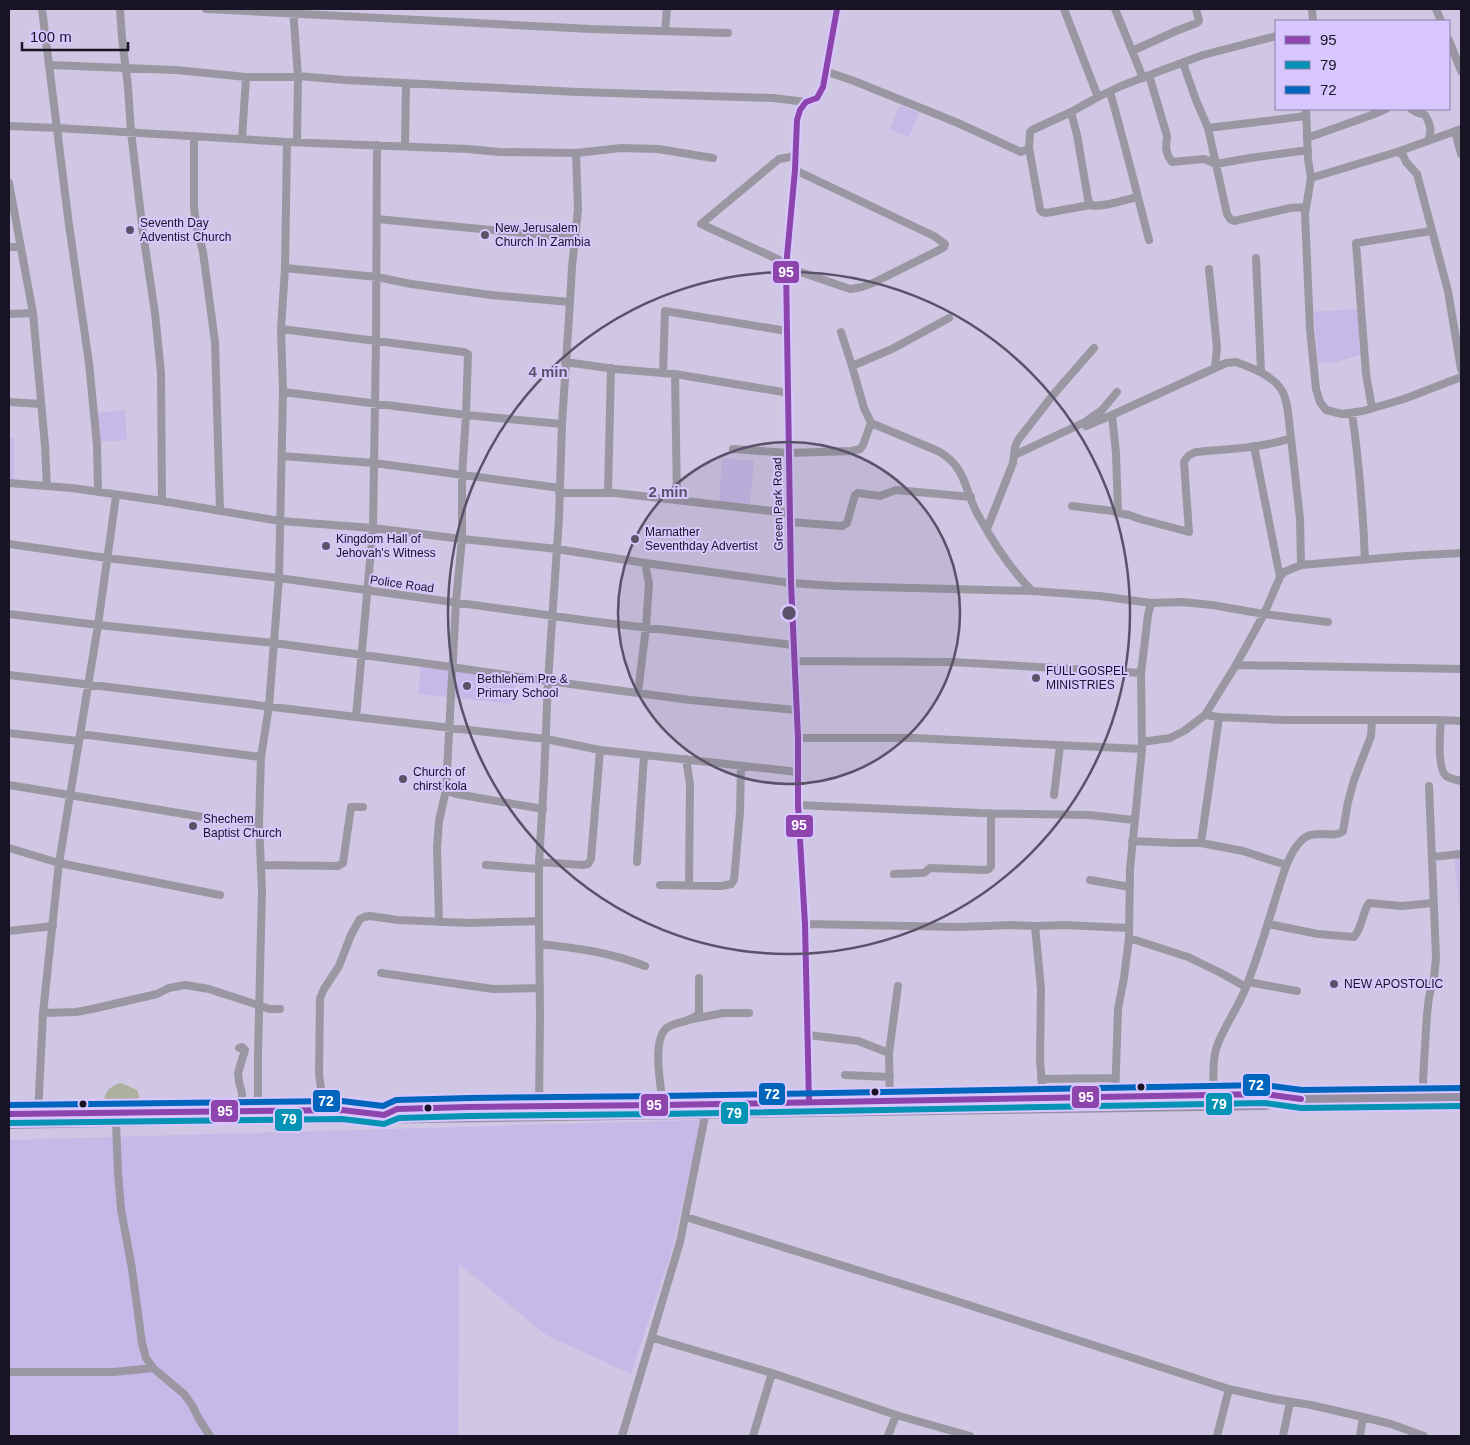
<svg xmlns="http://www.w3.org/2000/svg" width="1470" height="1445" font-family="Helvetica,sans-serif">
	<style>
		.built { fill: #c6b9e7 }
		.green { fill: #adb09e }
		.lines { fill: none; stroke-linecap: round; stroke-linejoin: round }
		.minor { stroke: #9a97a3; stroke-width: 8 }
		.primary { stroke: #9691a2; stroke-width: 12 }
		.bus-1-casing { stroke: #d7c7fe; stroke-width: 10 }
		.bus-2-casing { stroke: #d7c7fe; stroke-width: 10 }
		.bus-3-casing { stroke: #d7c7fe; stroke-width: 10 }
		.bus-1 { stroke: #8e44ad; stroke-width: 6 }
		.bus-2 { stroke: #0492b5; stroke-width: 6 }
		.bus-3 { stroke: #0065bd; stroke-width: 6 }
		.ring { fill: none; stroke: #595268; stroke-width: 2.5 }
		.poi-dot { fill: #595268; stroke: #d7c7fe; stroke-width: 2 }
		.bus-dot { fill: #191326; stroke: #d7c7fe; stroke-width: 2 }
		.labels { text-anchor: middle; stroke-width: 4; stroke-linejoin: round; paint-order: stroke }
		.poi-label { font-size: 12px; fill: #191326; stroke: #d7c7fe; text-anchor: start }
		.street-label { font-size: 12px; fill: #191326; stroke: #d7c7fe }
		.centre { fill: #595268; stroke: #d7c7fe; stroke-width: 2.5 }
		.ring-label { font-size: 15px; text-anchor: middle; font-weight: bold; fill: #595268; stroke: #d7c7fe; stroke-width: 4; stroke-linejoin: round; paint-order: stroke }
		.line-badge { stroke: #d7c7fe; stroke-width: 2 }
		.badge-label { font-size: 14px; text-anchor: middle; font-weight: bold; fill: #fff }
	</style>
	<rect width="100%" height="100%" fill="#cfc7e3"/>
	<path class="built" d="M900 105 919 113 909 137 890 129Z
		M1358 309 1360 355 1336 362 1318 363 1314 312Z
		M125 410 127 440 97 442 95 413Z
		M9 438H14V480H9Z
		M722 458 754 461 750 504 719 502Z
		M421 666 517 679 512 704 418 694Z
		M1461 856V921L1454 857Z
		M701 1120 672 1250 631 1374 546 1335 459 1264 458 1436H9V1140Z"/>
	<path class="green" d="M121 1083 137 1090 139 1096 138 1101 104 1102C104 1091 111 1086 121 1083Z"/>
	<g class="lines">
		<path class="minor" d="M42 9 69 225 89 363 97 445 98 492
			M120 9 122 38 128 87 131 132 143 233 155 313 161 373 162 501
			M206 9 591 29 728 33
			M293 9 298 76 297 142
			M1064 9 1098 97
			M1115 9 1143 78
			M1312 9 1313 21
			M1436 9 1441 21
			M665 31 667 9
			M1449 40 1461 71
			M1132 51 1176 31 1197 23 1199 21 1196 9
			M1183 63 1196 100 1208 128 1227 214 1230 219 1234 221 1290 208 1306 207
			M49 65 176 70 246 77H292L298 76 345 80 578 92 773 98 806 102
			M825 71 854 81 958 123 1021 152 1029 148 1030 132 1032 130 1071 112 1098 97 1121 86 1160 71 1203 55 1276 36
			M1149 75 1167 136 1166 148 1168 156 1172 162 1204 159 1216 164 1250 158 1308 150
			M1110 92C1124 141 1136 190 1149 240
			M1306 109 1308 159 1311 178 1305 214 1310 329 1316 389 1320 402 1326 410 1342 414 1363 411 1404 399 1461 377
			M1411 109 1418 113 1425 115C1431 125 1432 131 1428 141
			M1071 112 1077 135 1088 199 1090 205C1102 208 1125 200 1137 197
			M9 126 58 128 287 142 468 149 499 152 576 153 578 210 572 267 570 302 562 424 559 518 548 681 544 779 539 862V921L470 923 398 920 370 916 364 917 360 919 351 935 339 966 324 989 320 998 319 1074 324 1110
			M1208 128 1306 116
			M1455 131 1461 154
			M194 137V207L196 224 203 252 215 342 220 511
			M1307 138 1369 116 1386 109
			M242 139 246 77
			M405 146 406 83
			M1029 148 1040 209 1042 212 1046 213 1090 205
			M1397 152 1403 155 1406 162 1417 174 1448 291 1461 369
			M576 153 621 148 658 149 713 158
			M1311 178 1397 152 1461 129
			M9 183 33 313 45 446 47 486
			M377 219 575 238
			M9 247H21
			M1256 258 1261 371
			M786 263 701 224 779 159 795 156
			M786 267 850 289 862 287 873 283 939 250 944 247 945 244 934 236 795 170
			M285 268 377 277 411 284 491 295 570 302
			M1209 269 1217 347 1215 368
			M9 314 33 313
			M281 329 464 352 468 354 466 415 462 476V539L456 602 446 790 456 794 543 809
			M841 332 852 366 864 408 871 423 938 451C967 467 964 490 978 515 993 542 1010 569 1032 591
			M565 362 615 369 675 374 789 393
			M1236 362C1253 368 1280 378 1285 398 1289 411 1289 425 1291 438 1264 448 1225 449 1196 452 1190 454 1187 456 1184 462L1189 532 1140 519 1129 515 1118 513 1116 453 1112 415 1226 363Z
			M852 366 892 349 949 318
			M663 373 665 311 787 331
			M675 374 677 500
			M283 392 466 415 562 424
			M9 402 41 404
			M1372 408 1366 374 1356 243 1431 231
			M1352 413C1359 462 1363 511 1365 560
			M1086 426 1112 415
			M1291 438 1300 519 1301 565
			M1254 446 1280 577
			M733 449 788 453 852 451 860 449 863 445 871 423
			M1015 455 1085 422 1102 410 1117 392
			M282 456 374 463 560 488
			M9 483 72 488 162 501 280 521 373 528 462 539 557 549 645 563 791 583 835 586 1032 591 1100 596 1151 603 1182 602 1212 605 1264 614 1328 622
			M559 493H615L789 513
			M608 493 611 368
			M1072 506 1113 511 1118 513
			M790 522 842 526 847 523 855 495 858 493 880 496 896 490 971 497
			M987 529 1013 463 1015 447 1018 440 1053 395 1094 348
			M9 544 107 558 279 578 590 621 793 645
			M9 614 98 625 274 643 430 664 548 681 690 700 796 710
			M794 661 952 662 1141 673
			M1236 665 1461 669
			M9 675 356 717 373 528 376 341 377 145
			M638 693 646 627 649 584 645 563
			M1205 715 1219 717 1283 720H1441L1461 721
			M356 717 546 739 600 750 798 772
			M1441 720C1440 732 1437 768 1446 776 1451 779 1456 780 1461 781
			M9 733 78 741
			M80 734 261 757
			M798 738H913L1142 749 1141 673 1148 615 1151 603
			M1142 742 1170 738 1184 731 1205 715 1236 665 1264 614 1280 577 1284 572 1301 565 1406 556 1461 553
			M686 759 690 784 689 886
			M9 785 209 818 259 823
			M1054 795 1060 746
			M798 805 979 813 1089 815 1134 820
			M1132 841 1174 843H1201L1243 851 1286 865
			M1201 843 1219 717
			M9 848 59 863 220 895
			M1432 857 1461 854
			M539 862 583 865 588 864 591 859 600 750
			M637 862 644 755
			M261 865 338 866 343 863 351 807H363
			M486 865 539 869
			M894 874 920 873H924L930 868 985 870 989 869 991 866V813
			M1090 880 1130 887
			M660 885 722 886 731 884 734 880 740 812 741 766
			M439 922 437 847 439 821 446 790
			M805 924 959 927 1013 925 1035 926 1065 925 1129 928
			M1268 924 1318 934 1354 937C1362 928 1362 913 1369 903L1402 906 1433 903
			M1035 926 1041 989 1040 1060 1043 1098
			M9 931 53 926
			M1129 938 1188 957 1221 973 1246 987
			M539 944C577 948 609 952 645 966
			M381 973 493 989 540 988
			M1248 982 1297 991
			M43 1013 76 1012 92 1009 157 994 169 988 185 985 209 989 270 1009H280
			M693 1019 723 1013H749
			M808 1035 858 1041 889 1053
			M239 1048 242 1047 245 1050 238 1073 239 1082 242 1093V1100L247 1111
			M845 1075 890 1077
			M1041 1079 1115 1078
			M1213 1095C1214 1080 1212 1063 1216 1049 1223 1027 1238 1009 1246 987 1260 952 1270 915 1282 878 1286 865 1291 851 1301 841 1314 827 1334 840 1343 831L1348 802 1354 780 1371 736 1372 720
			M1424 1097 1423 1080 1427 1014 1429 997 1434 978 1436 958 1429 786
			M1115 1100 1118 1009 1124 978 1129 938 1130 869 1142 749
			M809 1102 805 924 798 805V738L791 583 786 267 795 170 797 120 800 110 806 102 817 98 823 87 837 9
			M663 1105C661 1087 650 1034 670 1026 680 1021 692 1022 699 1013V978
			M890 1105 889 1053 898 986
			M539 1107 540 1018 539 921
			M258 1111V1054L262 891 259 823 261 757 269 706 279 578 283 392 281 329 285 268 287 142
			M38 1115 43 1013 59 863 98 625 116 496
			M116 1121 118 1173 121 1209 132 1269 142 1343 146 1358 153 1368 184 1394 192 1405 199 1419 210 1436
			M686 1217 947 1298 1229 1389 1274 1399 1311 1405 1363 1417 1391 1424 1424 1436
			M653 1338 772 1373 896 1415 970 1436
			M9 1372H114L153 1368
			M622 1436 680 1242 706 1111
			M753 1436 772 1373
			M888 1436 896 1415
			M1217 1436 1229 1389
			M1283 1436 1290 1402
			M1360 1436 1363 1417"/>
		<path class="primary" d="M666 1105 1265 1094 1291 1097
			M559 1106H599
			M439 1108 499 1107
			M9 1114 108 1113
			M9 1123 249 1118H359L1264 1104 1301 1099 1461 1097"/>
		<defs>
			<path id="bus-1" d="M809 1102 805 924 798 805V738L791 583 786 267 795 170 797 120 800 110 806 102 817 98 823 87 837 9
				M9 1114 342 1110 384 1115 397 1109 469 1107 663 1105 1265 1094 1301 1099"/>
			<path id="bus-2" d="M9 1123 342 1119 384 1124 399 1118 469 1116 663 1114 1265 1103 1301 1108 1461 1106"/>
			<path id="bus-3" d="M9 1105 342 1101 383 1106 396 1100 469 1098 663 1096 1265 1085 1302 1090 1461 1088"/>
		</defs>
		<use href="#bus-1" class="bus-1-casing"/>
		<use href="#bus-2" class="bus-2-casing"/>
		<use href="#bus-3" class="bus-3-casing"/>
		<use href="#bus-1" class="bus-1"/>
		<use href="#bus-2" class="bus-2"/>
		<use href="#bus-3" class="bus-3"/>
	</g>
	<circle cx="789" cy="613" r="171" fill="#595268" fill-opacity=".12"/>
	<g class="ring">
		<circle cx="789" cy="613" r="171"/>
		<circle cx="789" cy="613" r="341"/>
	</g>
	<g class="poi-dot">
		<circle cx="130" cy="230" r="5"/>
		<circle cx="485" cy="235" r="5"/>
		<circle cx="635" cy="539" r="5"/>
		<circle cx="326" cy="546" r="5"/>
		<circle cx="1036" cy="678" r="5"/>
		<circle cx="467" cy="686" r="5"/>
		<circle cx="403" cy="779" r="5"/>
		<circle cx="193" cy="826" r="5"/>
		<circle cx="1334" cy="984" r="5"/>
	</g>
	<g class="bus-dot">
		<circle cx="1141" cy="1087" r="4.5"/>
		<circle cx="875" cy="1092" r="4.5"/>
		<circle cx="83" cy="1104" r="4.5"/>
		<circle cx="428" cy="1108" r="4.5"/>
	</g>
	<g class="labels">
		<g class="poi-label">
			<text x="140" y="227">Seventh Day<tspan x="140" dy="14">Adventist Church</tspan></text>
			<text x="495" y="232">New Jerusalem<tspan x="495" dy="14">Church In Zambia</tspan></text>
			<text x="645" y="536">Marnather<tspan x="645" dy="14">Seventhday Advertist</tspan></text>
			<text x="336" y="543">Kingdom Hall of<tspan x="336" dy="14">Jehovah's Witness</tspan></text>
			<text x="1046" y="675">FULL GOSPEL<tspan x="1046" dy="14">MINISTRIES</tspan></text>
			<text x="477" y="683">Bethlehem Pre &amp;<tspan x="477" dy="14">Primary School</tspan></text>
			<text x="413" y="776">Church of<tspan x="413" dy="14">chirst kola</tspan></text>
			<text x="203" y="823">Shechem<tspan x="203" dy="14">Baptist Church</tspan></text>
			<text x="1344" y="988">NEW APOSTOLIC</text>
		</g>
		<g class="street-label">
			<text transform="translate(778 504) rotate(-91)" y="4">Green Park Road</text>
			<text transform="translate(402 584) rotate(8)" y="4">Police Road</text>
		</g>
	</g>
	<circle cx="789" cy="613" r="8" class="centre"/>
	<g class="ring-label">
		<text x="548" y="377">4 min</text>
		<text x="668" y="497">2 min</text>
	</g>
	<g class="line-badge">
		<rect x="772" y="260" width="28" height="24" rx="5" fill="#8e44ad"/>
		<rect x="785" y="814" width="29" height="24" rx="5" fill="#8e44ad"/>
		<rect x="1242" y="1073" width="29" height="24" rx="5" fill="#0065bd"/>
		<rect x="758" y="1082" width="28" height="24" rx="5" fill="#0065bd"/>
		<rect x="1071" y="1085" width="29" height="24" rx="5" fill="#8e44ad"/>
		<rect x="312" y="1089" width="29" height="24" rx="5" fill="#0065bd"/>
		<rect x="1205" y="1092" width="28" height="24" rx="5" fill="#0492b5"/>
		<rect x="640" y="1093" width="29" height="24" rx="5" fill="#8e44ad"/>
		<rect x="210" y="1099" width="29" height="24" rx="5" fill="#8e44ad"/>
		<rect x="720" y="1101" width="29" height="24" rx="5" fill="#0492b5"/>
		<rect x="274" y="1108" width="29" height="24" rx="5" fill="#0492b5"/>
	</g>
	<g class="badge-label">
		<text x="786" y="277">95</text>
		<text x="799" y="830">95</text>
		<text x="1256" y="1090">72</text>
		<text x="772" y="1099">72</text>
		<text x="1086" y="1102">95</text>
		<text x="326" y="1106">72</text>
		<text x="1219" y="1109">79</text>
		<text x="654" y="1110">95</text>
		<text x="225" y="1116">95</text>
		<text x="734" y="1118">79</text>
		<text x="289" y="1124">79</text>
	</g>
	<rect width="1470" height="1445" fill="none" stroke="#191326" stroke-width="20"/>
	<rect x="1275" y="20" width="175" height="90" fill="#d7c7fe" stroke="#8b7fa8"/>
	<rect x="1285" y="36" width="25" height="8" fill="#8e44ad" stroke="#8b7fa8"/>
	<text x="1320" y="45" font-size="15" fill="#191326">95</text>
	<rect x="1285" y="61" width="25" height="8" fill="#0492b5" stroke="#8b7fa8"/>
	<text x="1320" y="70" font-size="15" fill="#191326">79</text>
	<rect x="1285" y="86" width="25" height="8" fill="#0065bd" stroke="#8b7fa8"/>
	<text x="1320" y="95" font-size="15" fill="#191326">72</text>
	<path d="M22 42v8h106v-8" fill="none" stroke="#191326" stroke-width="2.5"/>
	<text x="30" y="42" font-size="15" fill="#191326" stroke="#d7c7fe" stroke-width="4" paint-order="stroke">100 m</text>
</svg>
